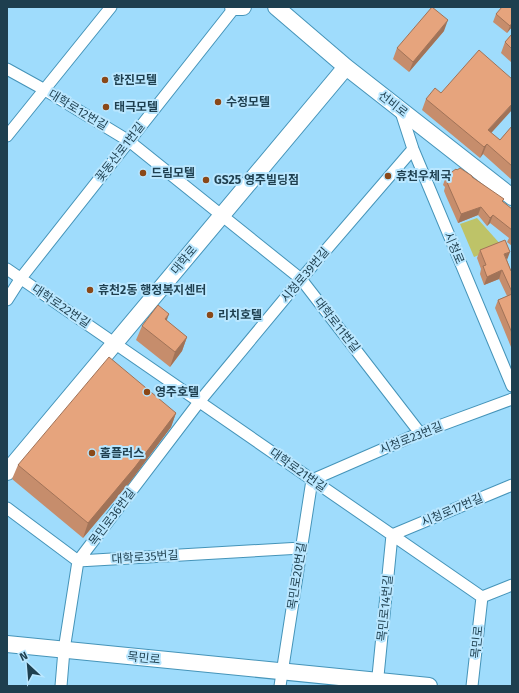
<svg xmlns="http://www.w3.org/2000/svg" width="519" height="693" font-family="'Fira Sans','Noto Sans KR',sans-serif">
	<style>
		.green { fill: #bec368 }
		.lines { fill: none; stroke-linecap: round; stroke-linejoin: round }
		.street-casing { stroke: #4594b9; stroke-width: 13 }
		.secondary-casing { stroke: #4594b9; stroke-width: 18 }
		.street { stroke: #fff; stroke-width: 11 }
		.secondary { stroke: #fff; stroke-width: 16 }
		.wall { fill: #c68d6c }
		.shaded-wall { fill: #a17358 }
		.building { fill: #e6a47d; stroke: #a17358 }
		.poi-dot { fill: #8a4818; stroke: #bae7ff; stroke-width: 1.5 }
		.labels { text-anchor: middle; stroke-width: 4; stroke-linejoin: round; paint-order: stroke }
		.poi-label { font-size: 12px; font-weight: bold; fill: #1e3f4f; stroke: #bae7ff; text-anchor: start }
		.street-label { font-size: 12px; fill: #1e3f4f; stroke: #bae7ff }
	</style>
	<rect width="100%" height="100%" fill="#9fdcfc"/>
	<path class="green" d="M477 218 502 246 474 257 460 224Z"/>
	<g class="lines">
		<defs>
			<path id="street" d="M7 69 45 90 129 141 301 279 420 433
				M400 109 413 149 512 386
				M7 136 111 7
				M7 269 482 597
				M7 300 21 278 235 7
				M7 508 78 561 301 548
				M482 597 512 585
				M61 686 64 650 78 561 199 402 301 279 413 149
				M280 686 312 480 420 433 512 399
				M377 686 392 535 512 485
				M472 686 482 597"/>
			<path id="secondary" d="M233 7H243
				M276 7 346 67 512 197
				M7 472 346 67
				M7 644 429 686"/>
		</defs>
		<use href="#street" class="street-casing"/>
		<use href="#secondary" class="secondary-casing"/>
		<use href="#street" class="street"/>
		<use href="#secondary" class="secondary"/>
	</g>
	<path class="wall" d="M512 7V27L507 33 493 22 496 14Z
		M444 31 409 72 393 59 397 48Z
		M512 34V63L501 53 505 42Z
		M426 99 491 133 500 140 512 126V180L483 154 480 158 422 110Z
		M457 170 472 177 512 209V246L507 242 509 238 490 223 487 226 478 215 458 223 446 196 444 191 445 187 443 185 446 176Z
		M480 250 507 260 511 271H512V347H511L495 308 498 300 507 296 499 279 484 285 480 274 481 269 477 258Z
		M166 320 187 337 182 351 170 367 136 340 142 326Z
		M176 413 171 427 130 482 83 538 12 479 18 465Z"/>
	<path class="shaded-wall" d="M448 20 444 31 409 72 413 62Z
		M512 23V27L507 33 510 26Z
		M512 104V110L484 141 488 130Z
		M487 144 483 154 480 158 484 147Z
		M481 207 478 215 458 223 461 214Z
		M493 215 490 223 487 226 490 218Z
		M510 252 507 260 504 254Z
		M502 270 499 279 484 285 487 277Z
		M169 314 164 328 165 319Z
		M187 337 182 351 170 367 175 352Z
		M176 413 171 427 130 482 83 538 88 523Z"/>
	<path class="building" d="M432 7 448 20 413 62 397 48Z
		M502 7H512V23L510 26 496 14Z
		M512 34V49L505 42Z
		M479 50 512 79V104L488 130 500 140 512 126V166L487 144 484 147 426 99 435 88 441 93Z
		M460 168 472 176V177L504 199 502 201 512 209V230L493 215 490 218 481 207 461 214 449 187 447 182 448 178 446 176 456 169 457 170Z
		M505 240 510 252 504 254 511 271H512V292L502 270 487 277 483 266 486 265 480 250Z
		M512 294V333L498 300Z
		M158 305 169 314 165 319 187 337 175 352 142 326Z
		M109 357 176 413 135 467 88 523 18 465Z"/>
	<g class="poi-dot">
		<circle cx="105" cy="80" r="4"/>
		<circle cx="218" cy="102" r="4"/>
		<circle cx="106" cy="107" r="4"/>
		<circle cx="143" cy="173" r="4"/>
		<circle cx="388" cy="176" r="4"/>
		<circle cx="206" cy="180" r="4"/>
		<circle cx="90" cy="290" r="4"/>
		<circle cx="210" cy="315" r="4"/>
		<circle cx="147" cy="392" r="4"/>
		<circle cx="92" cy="453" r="4"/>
	</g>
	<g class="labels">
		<g class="poi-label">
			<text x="113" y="84">한진모텔</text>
			<text x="226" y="106">수정모텔</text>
			<text x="114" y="111">태극모텔</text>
			<text x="151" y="177">드림모텔</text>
			<text x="396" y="180">휴천우체국</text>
			<text x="214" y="184">GS25 영주빌딩점</text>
			<text x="98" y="294">휴천2동 행정복지센터</text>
			<text x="218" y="319">리치호텔</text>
			<text x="155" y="396">영주호텔</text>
			<text x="100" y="457">홈플러스</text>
		</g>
		<g class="street-label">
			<text transform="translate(393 104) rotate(38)" y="4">선비로</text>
			<text transform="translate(78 110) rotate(31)" y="4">대학로12번길</text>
			<text transform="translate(120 152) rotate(-52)" y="4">꽃동산로1번길</text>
			<text transform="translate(454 248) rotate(67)" y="4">시청로</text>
			<text transform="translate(184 260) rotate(-50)" y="4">대학로</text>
			<text transform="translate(305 275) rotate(-50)" y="4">시청로39번길</text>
			<text transform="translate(61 306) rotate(34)" y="4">대학로22번길</text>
			<text transform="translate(337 325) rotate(52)" y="4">대학로11번길</text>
			<text transform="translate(411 438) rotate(-22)" y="4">시청로23번길</text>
			<text transform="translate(298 470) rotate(35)" y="4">대학로21번길</text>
			<text transform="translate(452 510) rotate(-23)" y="4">시청로17번길</text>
			<text transform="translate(112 517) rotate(-53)" y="4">목민로36번길</text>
			<text transform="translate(145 557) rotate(-4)" y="4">대학로35번길</text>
			<text transform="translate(297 576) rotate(-81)" y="4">목민로20번길</text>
			<text transform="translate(385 608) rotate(-84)" y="4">목민로14번길</text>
			<text transform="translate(477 642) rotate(-84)" y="4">목민로</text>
			<text transform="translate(144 658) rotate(6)" y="4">목민로</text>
		</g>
	</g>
	<rect width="519" height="693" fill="none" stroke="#1e3f4f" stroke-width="16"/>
	<g transform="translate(28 665) rotate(334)" stroke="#bae7ff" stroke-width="3" paint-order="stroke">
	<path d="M0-3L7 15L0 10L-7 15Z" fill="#1e3f4f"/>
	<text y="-6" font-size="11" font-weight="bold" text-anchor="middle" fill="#1e3f4f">N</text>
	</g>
</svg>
